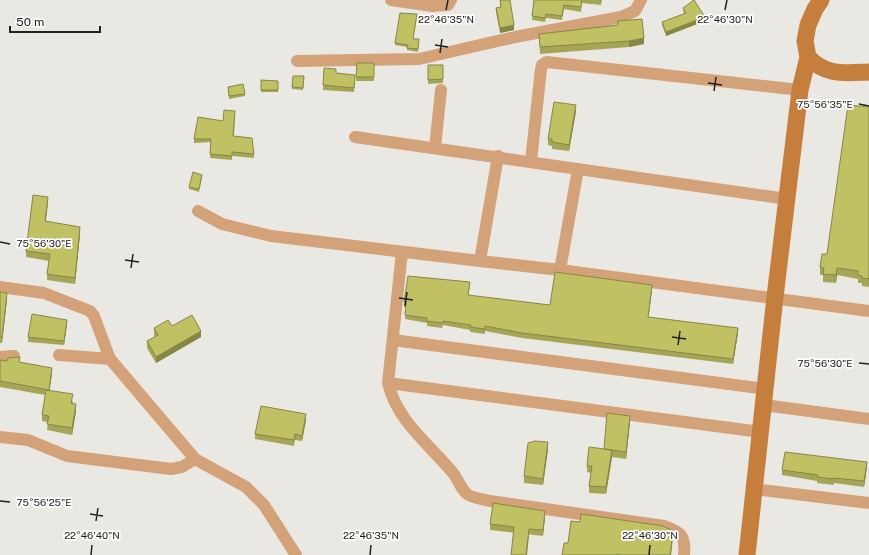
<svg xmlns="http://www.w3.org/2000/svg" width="869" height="555" font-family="'Public Sans',sans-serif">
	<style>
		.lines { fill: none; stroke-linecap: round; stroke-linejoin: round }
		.street { stroke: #d3a279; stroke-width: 12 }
		.secondary { stroke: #c57e3b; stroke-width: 17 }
		.wall { fill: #a5a655 }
		.shaded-wall { fill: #868745 }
		.building { fill: #c0c163; stroke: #868745 }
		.ticks { fill: none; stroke: #21211f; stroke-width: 1.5 }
		.ticks-label { font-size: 10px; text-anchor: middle; fill: #21211f; stroke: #fff; stroke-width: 3.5; stroke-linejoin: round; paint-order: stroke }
	</style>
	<rect width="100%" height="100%" fill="#eae8e3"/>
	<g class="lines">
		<path class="street" d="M391 0 432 6 448 5 451 0
			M297 61 419 59 515 37 621 17 635 11 641 0
			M355 137 787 199
			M435 148 441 90
			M531 161 541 69 542 65 547 62 800 90
			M198 211 222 224 271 236 480 261 498 156
			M402 252 388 383C397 421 429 444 453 473 458 479 461 489 467 494 472 498 483 499 490 501L664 526C681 532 686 536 684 555
			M480 261 560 270 578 169
			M560 270 869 311
			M0 287 44 293 90 311 94 316 110 359
			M393 340 766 389
			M59 355 110 359 195 459 246 487 264 505 296 555
			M0 357 14 356
			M388 383 761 432
			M764 405 869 419
			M0 437 28 440 67 456 171 469 182 467 195 459
			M754 489 869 503"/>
		<path class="secondary" d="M808 57C826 76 844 73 869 72
			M747 555 775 297 800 90 808 57 805 41 808 25 815 9 821 0"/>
	</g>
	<path class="wall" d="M500 0H510L514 30 500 33 496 12V8L500 7Z
		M534 0H602L601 5 582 3 581 12 564 9 562 20 546 18 545 22 532 20Z
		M683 8 705 21 666 36 662 25V22L685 14 683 11Z
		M417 16 413 39H419L418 52 407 50V47L395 45V43Z
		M618 25 644 44 629 47 540 54 539 34Z
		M357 63H374V81H356Z
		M428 65H443V83L428 84Z
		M336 73 355 79 354 92 323 90V85Z
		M293 76H304L303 90 292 89Z
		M261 80 278 81V92H261Z
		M228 87 245 94V96L229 99Z
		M869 107V287L862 286V283H858V279L837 275 836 283 823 282V275H820V267L827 254Z
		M576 111 569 151 552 149V146L548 145V139Z
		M235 115 234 136 254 154V158L232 156V160L210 158 211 142 194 143V139L223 121Z
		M202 177 199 192 189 189V187Z
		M48 203 45 221 80 234 75 284 47 280V274L49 261 26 257V251Z
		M470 287 468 295 550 305 652 290 648 317 738 333 733 364 522 338 485 331V334L470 332V330L443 325 442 328 427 326V323L405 319 406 307H404V302Z
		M0 292 7 299 2 343H0Z
		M67 324 64 345 28 342V337Z
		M172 326 201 337 156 363 147 348V341L155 337 154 335V328Z
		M0 360 20 363 52 373 49 390 73 401 72 404 76 411 72 435 47 430 48 422 42 421V415L45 395 0 387Z
		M306 420 302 441 295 440 294 446 255 439V434Z
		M630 422 626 459 612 457 606 494 589 493V486L591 473 587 472V466L604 449Z
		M548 449 543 485 524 483V476Z
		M867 467 864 487 834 483V485L817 483V481L782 475V470Z
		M545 517 543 536 490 530V524Z"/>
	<path class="shaded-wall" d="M705 17V21L666 36V32Z
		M514 25V30L500 33V28Z
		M644 38V44L629 47V41Z
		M576 105V111L569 151V145Z
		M48 197V203L45 228V221Z
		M80 227V234L75 284V278Z
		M837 268V275L836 283V275Z
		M652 285V290L648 322V317Z
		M7 293V299L2 343V337Z
		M67 320V324L64 345V341Z
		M738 328V333L733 364V359Z
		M201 331V337L156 363V357Z
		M52 368V373L49 395V390Z
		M76 404V411L72 435V428Z
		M306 414V420L302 441V436Z
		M630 416V422L626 459V452Z
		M548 442V449L543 485V479Z
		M612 450V457L606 494V487Z
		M867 462V467L864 487V481Z
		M545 511V517L543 536V530Z
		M529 529V535L527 555H526Z
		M673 531V538L671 555H670Z"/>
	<path class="building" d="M500 0H510L514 25 500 28 496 8 501 7Z
		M534 0H582L581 7 564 5 562 16 546 14 545 18 532 16Z
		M694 0 705 17 666 32 662 22 686 13 683 8Z
		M400 13 417 14 413 39H419L418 49 407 48 408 45 395 43Z
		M642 19 644 38 629 41 540 47 539 34 618 25V21Z
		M357 63H374V77H356Z
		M428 65H443V79L428 80Z
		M324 68 336 69V73L355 75 354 88 323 85Z
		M293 76H304L303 88 292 87Z
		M261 80 278 81V90H261Z
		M243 84 245 94 229 96 228 87Z
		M554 102 576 105 569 145 552 142V139H548Z
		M848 105 869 107V279L862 278V276L858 275V271L837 268 836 275 823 274 824 268 820 267 822 254H827Z
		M224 110 235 111 233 136 252 138 254 154 232 152V156L210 154 211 139H194L198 117 223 121Z
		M193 172 202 175 199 189 189 187Z
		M33 195 48 197 45 221 80 227 75 278 47 274 50 254 26 251Z
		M555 272 652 285 648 317 738 328 733 359 522 333 485 326V329L470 327 471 325 443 321 442 323 427 321V318L405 315 406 302H404L408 276 470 282 468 295 550 305Z
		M0 292 7 293 2 337H0Z
		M32 314 67 320 64 341 28 337Z
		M192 315 201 331 156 357 147 341 158 335 154 328 168 320 172 326Z
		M18 357H20L19 362 52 368 49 390 0 381V360L7 361 8 358Z
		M46 390 73 394 71 403 76 404 72 428 47 424 49 416 42 415Z
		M261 406 306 414 302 436 295 434 294 440 255 434Z
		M607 413 630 416 626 452 604 449Z
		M535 441 548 442 543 479 524 476 528 443Z
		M589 447 612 450 606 487 589 486 592 466H587Z
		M785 452 867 462 864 481 834 478V479L817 477 818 475 782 470Z
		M493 503 545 511 543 530 529 529 526 555H511L514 527 490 524Z
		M581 514 663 526 673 531 670 555H621L616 554V555H562L564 543H568L571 521 580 522Z"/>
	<path class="ticks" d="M446 10 448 0M725 10 727 0M435 45 448 47M440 53 442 39M708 83 722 85M714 91 716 77M859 104 869 106M0 242 10 244M125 260 139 262M131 268 133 254M399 298 413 300M405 306 407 292M672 337 686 339M678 345 680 331M859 363 869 364M0 501 10 502M90 514 103 516M96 521 98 508M91 555 92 545M370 555 371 545M649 555 650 545"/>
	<g class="ticks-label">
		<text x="446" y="23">22°46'35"N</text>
		<text x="725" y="23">22°46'30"N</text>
		<text x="825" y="108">75°56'35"E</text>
		<text x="44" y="247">75°56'30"E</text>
		<text x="825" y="367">75°56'30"E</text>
		<text x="44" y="506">75°56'25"E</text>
		<text x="92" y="539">22°46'40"N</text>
		<text x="371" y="539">22°46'35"N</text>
		<text x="650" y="539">22°46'30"N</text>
	</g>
	<path d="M10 26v6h90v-6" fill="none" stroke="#21211f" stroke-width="2"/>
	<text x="16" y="26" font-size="12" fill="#21211f" stroke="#ffffff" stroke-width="3" paint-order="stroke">50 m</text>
</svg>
